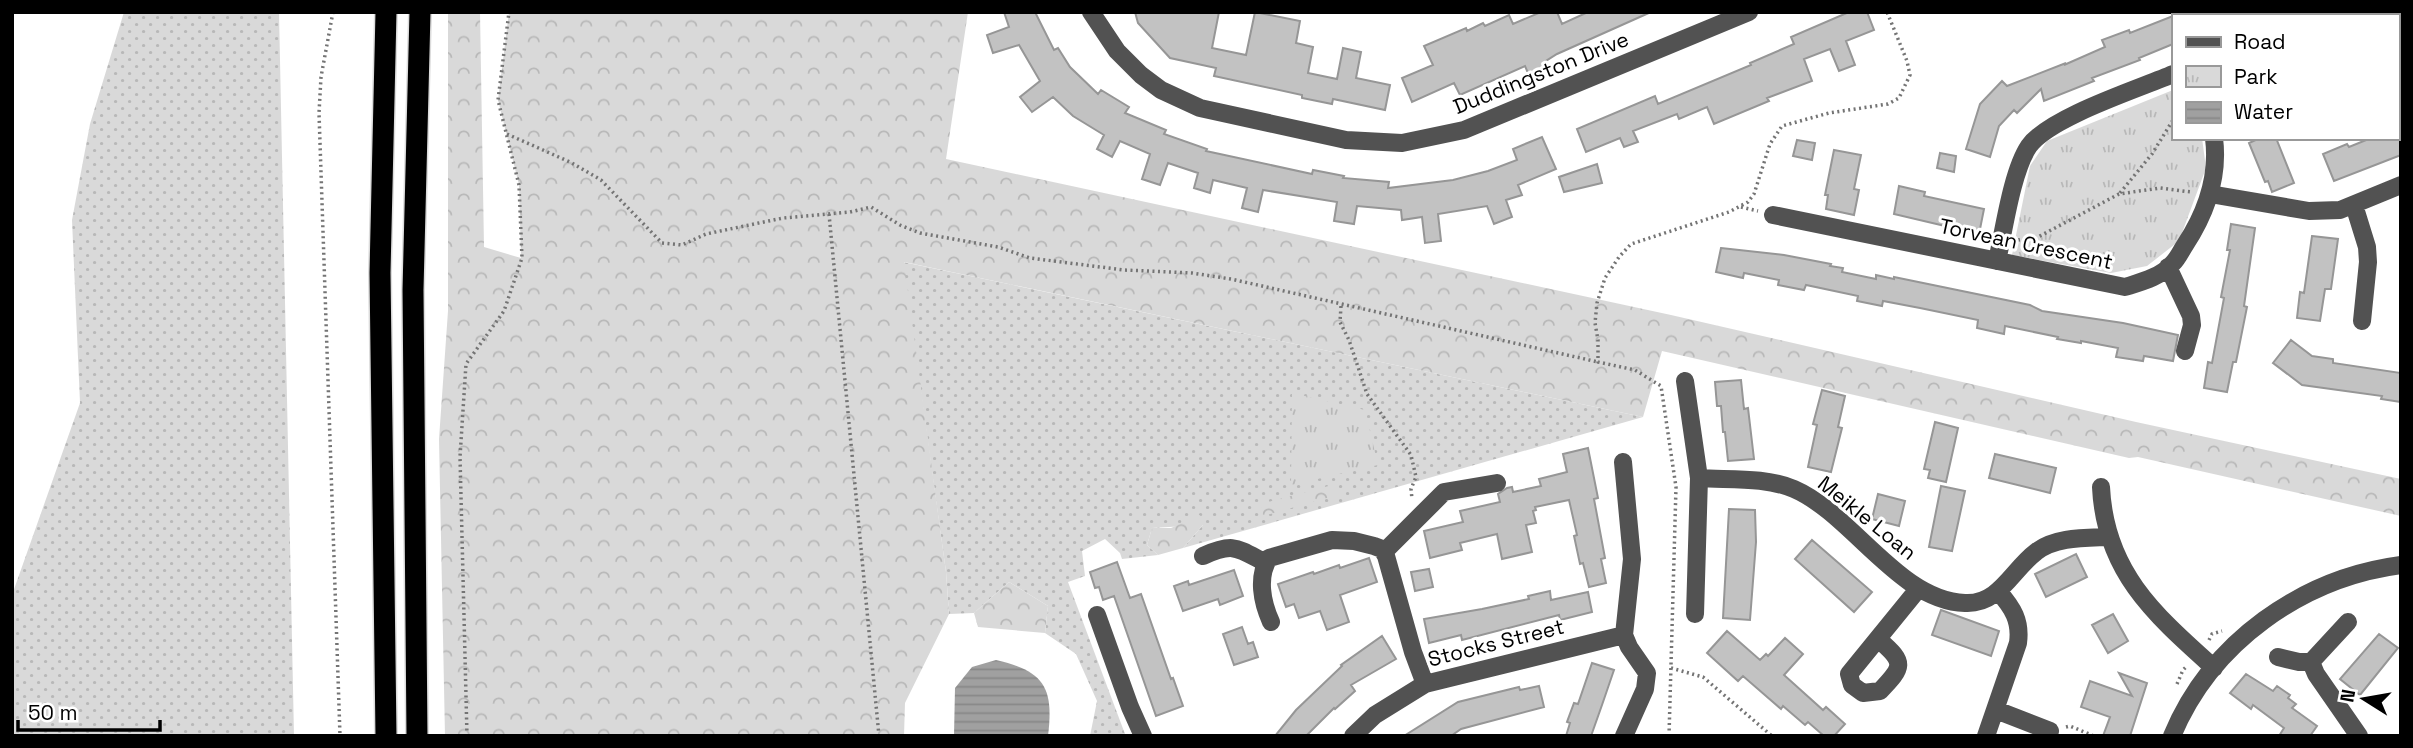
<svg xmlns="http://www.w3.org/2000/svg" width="2413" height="748" font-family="'Space Grotesk',sans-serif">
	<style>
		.grass { fill: url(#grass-dots) }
		.forest { fill: url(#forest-crowns) }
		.park { fill: url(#park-tufts) }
		.water { fill: url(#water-rules) }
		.building { fill: #c2c2c2; stroke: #969696; stroke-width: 2 }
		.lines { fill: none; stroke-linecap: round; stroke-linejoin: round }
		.highway-casing { stroke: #dbdbdb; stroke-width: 24 }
		.path { stroke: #747474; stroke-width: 3.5; stroke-dasharray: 2 3.5; stroke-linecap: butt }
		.minor { stroke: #525252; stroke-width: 18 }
		.highway { stroke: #000; stroke-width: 21 }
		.labels { text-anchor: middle; stroke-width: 6; stroke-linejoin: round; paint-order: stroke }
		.street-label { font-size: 21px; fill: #000; stroke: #fff }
	</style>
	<defs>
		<pattern id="grass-dots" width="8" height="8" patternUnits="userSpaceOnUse" patternTransform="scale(1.75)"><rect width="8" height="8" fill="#d9d9d9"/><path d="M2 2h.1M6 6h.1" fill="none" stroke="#b8b8b8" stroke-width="1.8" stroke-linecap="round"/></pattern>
		<pattern id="forest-crowns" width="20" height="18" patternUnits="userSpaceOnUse" patternTransform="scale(1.75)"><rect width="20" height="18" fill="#d9d9d9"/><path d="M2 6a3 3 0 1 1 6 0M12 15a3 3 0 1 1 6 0" fill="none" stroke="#b8b8b8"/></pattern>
		<pattern id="park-tufts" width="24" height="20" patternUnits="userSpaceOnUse" patternTransform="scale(1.75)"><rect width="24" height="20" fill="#d9d9d9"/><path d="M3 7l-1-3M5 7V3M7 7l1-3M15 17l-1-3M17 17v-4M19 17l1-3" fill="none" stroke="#b8b8b8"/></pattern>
		<pattern id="water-rules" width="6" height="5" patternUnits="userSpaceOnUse" patternTransform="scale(1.75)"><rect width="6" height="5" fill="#a0a0a0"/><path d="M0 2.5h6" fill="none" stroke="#888"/></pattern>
	</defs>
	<rect width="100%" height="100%" fill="#fff"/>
	<path class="grass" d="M124 12H279L294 736H12V595L80 403 72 220 90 124Z
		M903 262 1643 417 1183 548 1203 525 1152 528 1147 545 1158 555 1122 559 1120 553 1105 539 1082 551 1085 576 1068 582 1125 734 1124 736H1090L1097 701 1076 654 1045 633 1048 606 1009 582 974 613 949 614 946 572Z"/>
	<path class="forest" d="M448 12H480L484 247 521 258 519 185 498 100 509 12H968L946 159 1671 315 2136 422 2401 479V516L2138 457 2129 458 1662 351 1643 417 904 262 946 572 949 614 905 703 904 736H445L439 439 448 311Z
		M1336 484 1341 494 1263 516 1261 504Z
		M1200 515 1203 525 1183 548 1158 555 1147 545 1152 528H1171Z
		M1009 582 1048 606 1045 633 978 627 974 613Z"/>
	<path class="park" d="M2173 90V138H2202L2206 168 2179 241 2147 266 2111 273 2012 255 2030 166 2047 141Z
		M1292 393 1365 410 1378 465 1291 485Z"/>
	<path class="water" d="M996 660C1044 671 1054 687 1048 736H954L955 688 972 667Z"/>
	<path class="building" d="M1004 12H1035L1054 50 1058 48 1070 67 1098 94 1101 90 1129 107 1125 113 1166 130 1164 134 1207 149 1206 151 1312 174 1313 170 1344 176 1343 178 1389 182 1388 188 1453 180 1488 171 1517 160 1513 149 1542 137 1556 169 1518 185 1522 195 1506 200 1512 217 1494 224 1487 206 1438 214 1441 241 1425 243 1422 217 1402 220 1401 210 1357 206 1354 224 1334 221 1337 202 1263 190 1258 212 1242 208 1247 188 1213 180 1210 193 1194 188 1198 173 1168 163 1160 185 1142 179 1150 154 1120 141 1112 157 1097 149 1104 135 1073 116 1053 97 1032 112 1020 97 1040 81 1019 45 993 53 987 35 1009 27Z
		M1135 12H1219L1212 48 1246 55 1255 12 1300 21 1296 43 1313 47 1308 73 1337 79 1343 48 1361 52 1356 78 1390 85 1385 110 1333 99 1332 104 1302 98V95L1214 76 1216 68 1170 58 1138 23Z
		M1541 12H1557L1562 24 1588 12H1651L1557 54 1546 61 1551 72 1531 80 1525 66 1460 95 1454 83 1412 102 1402 78 1433 65 1424 46 1466 28 1467 31 1483 23 1485 26 1509 15 1513 24Z
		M1849 12H1867L1874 30 1846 41 1855 65 1839 71 1830 49 1804 59 1812 81 1767 98 1769 101 1714 124 1707 107 1679 119 1677 114 1633 131 1638 142 1624 147 1620 138 1586 152 1577 129 1655 96 1658 104 1751 65 1750 63 1794 44 1791 37Z
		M2173 16V44L2139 58 2140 60 2092 78 2094 81 2044 101 2041 89 2017 113 2014 110 1999 126 1990 157 1966 149 1980 104 2002 81 2007 86 2066 63 2064 65 2105 47 2102 40 2129 30 2130 33Z
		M2260 138H2276L2294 183 2272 192 2268 181 2265 182 2249 143Z
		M2371 138H2401V155L2334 181 2323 154 2347 144 2349 147Z
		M1797 140 1815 143 1812 160 1793 156Z
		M1834 150 1861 155 1854 189 1859 190 1854 215 1826 209 1828 195H1825Z
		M1940 153 1956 156 1954 172 1937 168Z
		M1597 164 1602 183 1564 192 1559 177Z
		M1899 186 1925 192 1924 196 1984 209 1979 234 1894 214Z
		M2231 224 2255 228 2244 306 2247 307 2236 362H2233L2227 392 2204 388 2208 362 2212 363 2224 298 2221 297 2230 250H2227Z
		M2312 236 2338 239 2331 289H2325L2320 321 2297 318 2300 292 2304 293Z
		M1721 248 1784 255 1831 264 1830 266 1843 268 1842 272 1876 279V275L1894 279V277L2030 305 2042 311 2123 323 2178 335 2173 361 2144 356 2143 361 2116 357 2118 348 2081 341V343L2057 339 2058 337 2005 326 2004 334 1977 328 1978 320 1920 308 1883 301 1882 306 1857 301 1858 296 1806 285 1804 290 1778 285 1779 280 1744 273 1743 278 1716 272Z
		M2291 340 2312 356 2333 359V363L2401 373V402L2381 399 2382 396 2302 385 2273 363Z
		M1741 380 1744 409 1748 408 1754 459 1728 461 1725 432H1723L1721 406H1717L1715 382Z
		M1822 390 1845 396 1838 427 1842 428 1831 472 1808 467 1817 425 1813 424Z
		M1935 422 1958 428 1946 482 1928 478 1930 470 1924 469Z
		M1588 448 1598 498 1594 499 1605 558 1601 559 1606 583 1589 587 1583 563 1580 564 1574 536 1577 535 1569 500 1535 507 1536 510 1533 511 1536 523 1526 525 1532 552 1502 559 1497 534 1460 543 1462 550 1430 558 1424 531 1463 522 1460 511 1500 502 1498 494 1507 488 1512 487 1513 492 1541 486 1539 479 1567 472 1563 454Z
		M1995 454 2056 468 2050 493 1989 478Z
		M1941 486 1965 491 1952 551 1929 547Z
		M1878 494 1905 501 1899 526 1872 519Z
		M1729 509 1755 510 1756 542 1750 620 1723 618Z
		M1812 540 1872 592 1854 612 1795 559Z
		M2076 554 2087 577 2046 597 2035 574Z
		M1369 558 1377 582 1340 595 1349 622 1327 630 1320 611 1299 618 1294 604 1286 607 1278 584 1313 572 1314 574 1339 565 1340 568Z
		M1117 562 1130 598 1141 594 1171 679 1173 678 1183 706 1156 716 1114 596 1103 600 1099 587 1095 588 1090 572Z
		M1429 569 1433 587 1415 591 1411 572Z
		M1234 570 1243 596 1220 605 1218 599 1183 611 1174 586 1188 581 1189 585Z
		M1550 591 1551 600 1588 592 1592 612 1560 620 1559 615 1462 640 1461 635 1429 643 1424 619 1482 609 1529 599 1528 596Z
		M1941 610 1999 631 1991 656 1932 635Z
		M2113 614 2128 641 2108 653 2092 625Z
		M1242 627 1248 644 1253 642 1258 657 1234 665 1223 634Z
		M1727 631 1760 660 1766 654 1768 656 1785 638 1803 654 1784 675 1823 710 1826 707 1845 724 1834 736H1824L1808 722 1805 725 1783 706 1781 709 1743 676 1738 681 1707 653Z
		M2379 634 2398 648 2360 695 2340 679Z
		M1382 636 1396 659 1351 685 1355 691 1335 709 1334 708 1306 736H1275L1296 710 1342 666 1341 665Z
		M1592 663 1614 670 1602 705 1591 736H1566L1570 723 1567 722 1574 703 1578 704Z
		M2119 673 2147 683 2130 736H2103L2110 717 2081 707 2090 681 2132 696Z
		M2246 674 2273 691 2277 686 2290 695 2288 698 2296 704 2292 708 2317 726 2310 736H2279L2284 728 2253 705 2251 709 2230 693Z
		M1539 686 1544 707 1461 729 1451 736H1404L1458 702 1519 687 1520 690Z"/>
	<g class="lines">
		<defs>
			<path id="highway" d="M386 12 380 273 386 736
				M417 736 413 290 420 12"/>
		</defs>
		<use href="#highway" class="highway-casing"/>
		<path class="path" d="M333 12 321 77 319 113 340 736
			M2269 12 2271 16
			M507 134 572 163 601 180 662 243 682 245 706 234 783 218 850 212 871 207 900 225 920 233 998 247 1030 258 1124 270 1192 273 1231 279 1598 362
			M2120 193 2152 154 2173 120
			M1741 207 1758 211
			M829 214 879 736
			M2018 240 2038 237 2119 194 2160 188 2191 192
			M1341 306 1340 322 1349 340 1367 394 1411 455 1416 477 1411 489 1412 499
			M2209 640 2212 634 2222 631
			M1671 668 1703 677 1772 736
			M2177 684 2183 670 2186 667
			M2066 727 2070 726 2094 736
			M467 736 460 457 466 364 504 311 522 258 519 185 498 100 509 12
			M1669 736 1676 487 1661 386 1635 370 1598 362V340L1595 323 1597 303 1605 278 1619 257 1631 244 1729 212 1748 202 1754 194 1770 144 1782 126 1829 113 1888 104 1899 98 1910 75 1907 61 1887 12"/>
		<path class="minor" d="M1091 12 1117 51 1141 75 1161 90 1200 108 1346 140 1402 143 1464 130 1749 12
			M2318 16 2327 12
			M2210 194 2309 211 2340 210 2401 185
			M2354 205 2367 247 2368 262 2362 321
			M1773 215 2125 287C2141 282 2161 277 2173 263 2178 258 2181 251 2185 245 2206 213 2219 177 2214 138
			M1997 261C2004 230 2012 171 2029 146 2050 117 2138 89 2173 74
			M2168 267 2191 316 2192 325 2185 351
			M1685 381 1699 478 1695 614
			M1623 462 1632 559 1624 635 1629 647 1647 673 1645 689 1624 736
			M1699 478C1730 480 1766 477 1794 489 1852 514 1899 601 1965 603 1999 605 2012 570 2036 552 2055 537 2085 538 2108 537
			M2101 487C2105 572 2155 615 2214 668
			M1384 552 1444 492 1497 483
			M1203 556C1234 542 1237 548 1266 563
			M1097 615 1130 707 1143 736
			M1271 622C1262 602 1257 577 1269 558L1332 540 1354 541 1374 546 1382 549 1386 556 1413 652 1425 684
			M1879 640C1906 663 1903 667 1880 691L1863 693 1852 685 1849 674 1919 588
			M2278 657 2299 662H2311L2316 674 2359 736
			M2311 662 2348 622
			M1996 710 2050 731
			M1353 736 1375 715 1425 684 1624 635
			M1986 736 2018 643C2021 621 2013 608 1998 591
			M2172 736C2211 642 2302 578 2401 565"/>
		<use href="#highway" class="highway"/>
	</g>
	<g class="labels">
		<g class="street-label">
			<text transform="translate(1541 73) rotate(-22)" y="7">Duddingston Drive</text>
			<text transform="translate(2026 244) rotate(12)" y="7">Torvean Crescent</text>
			<text transform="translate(1867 518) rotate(39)" y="7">Meikle Loan</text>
			<text transform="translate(1496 643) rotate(-14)" y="7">Stocks Street</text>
		</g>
	</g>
	<rect width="2413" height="748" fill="none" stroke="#000000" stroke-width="28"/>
	<rect x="2172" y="14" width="228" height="126" fill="#ffffff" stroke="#999999" stroke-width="2"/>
	<rect x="2186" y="37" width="35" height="10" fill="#525252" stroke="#999999" stroke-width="2"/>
	<text x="2234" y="49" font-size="21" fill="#000000">Road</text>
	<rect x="2186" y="66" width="35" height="21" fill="url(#park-tufts)" stroke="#999999" stroke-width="2"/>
	<text x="2234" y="84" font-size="21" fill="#000000">Park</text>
	<rect x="2186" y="102" width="35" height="21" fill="url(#water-rules)" stroke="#999999" stroke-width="2"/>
	<text x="2234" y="119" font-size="21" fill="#000000">Water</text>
	<g transform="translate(2364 699) rotate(281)" stroke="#ffffff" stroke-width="5" paint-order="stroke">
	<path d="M0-5L12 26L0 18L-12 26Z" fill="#000000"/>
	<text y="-10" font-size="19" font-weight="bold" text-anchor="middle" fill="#000000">N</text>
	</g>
	<path d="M18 720v10h142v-10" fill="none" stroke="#000000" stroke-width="3.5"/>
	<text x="28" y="720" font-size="21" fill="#000000" stroke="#ffffff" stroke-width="5" paint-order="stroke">50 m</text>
</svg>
